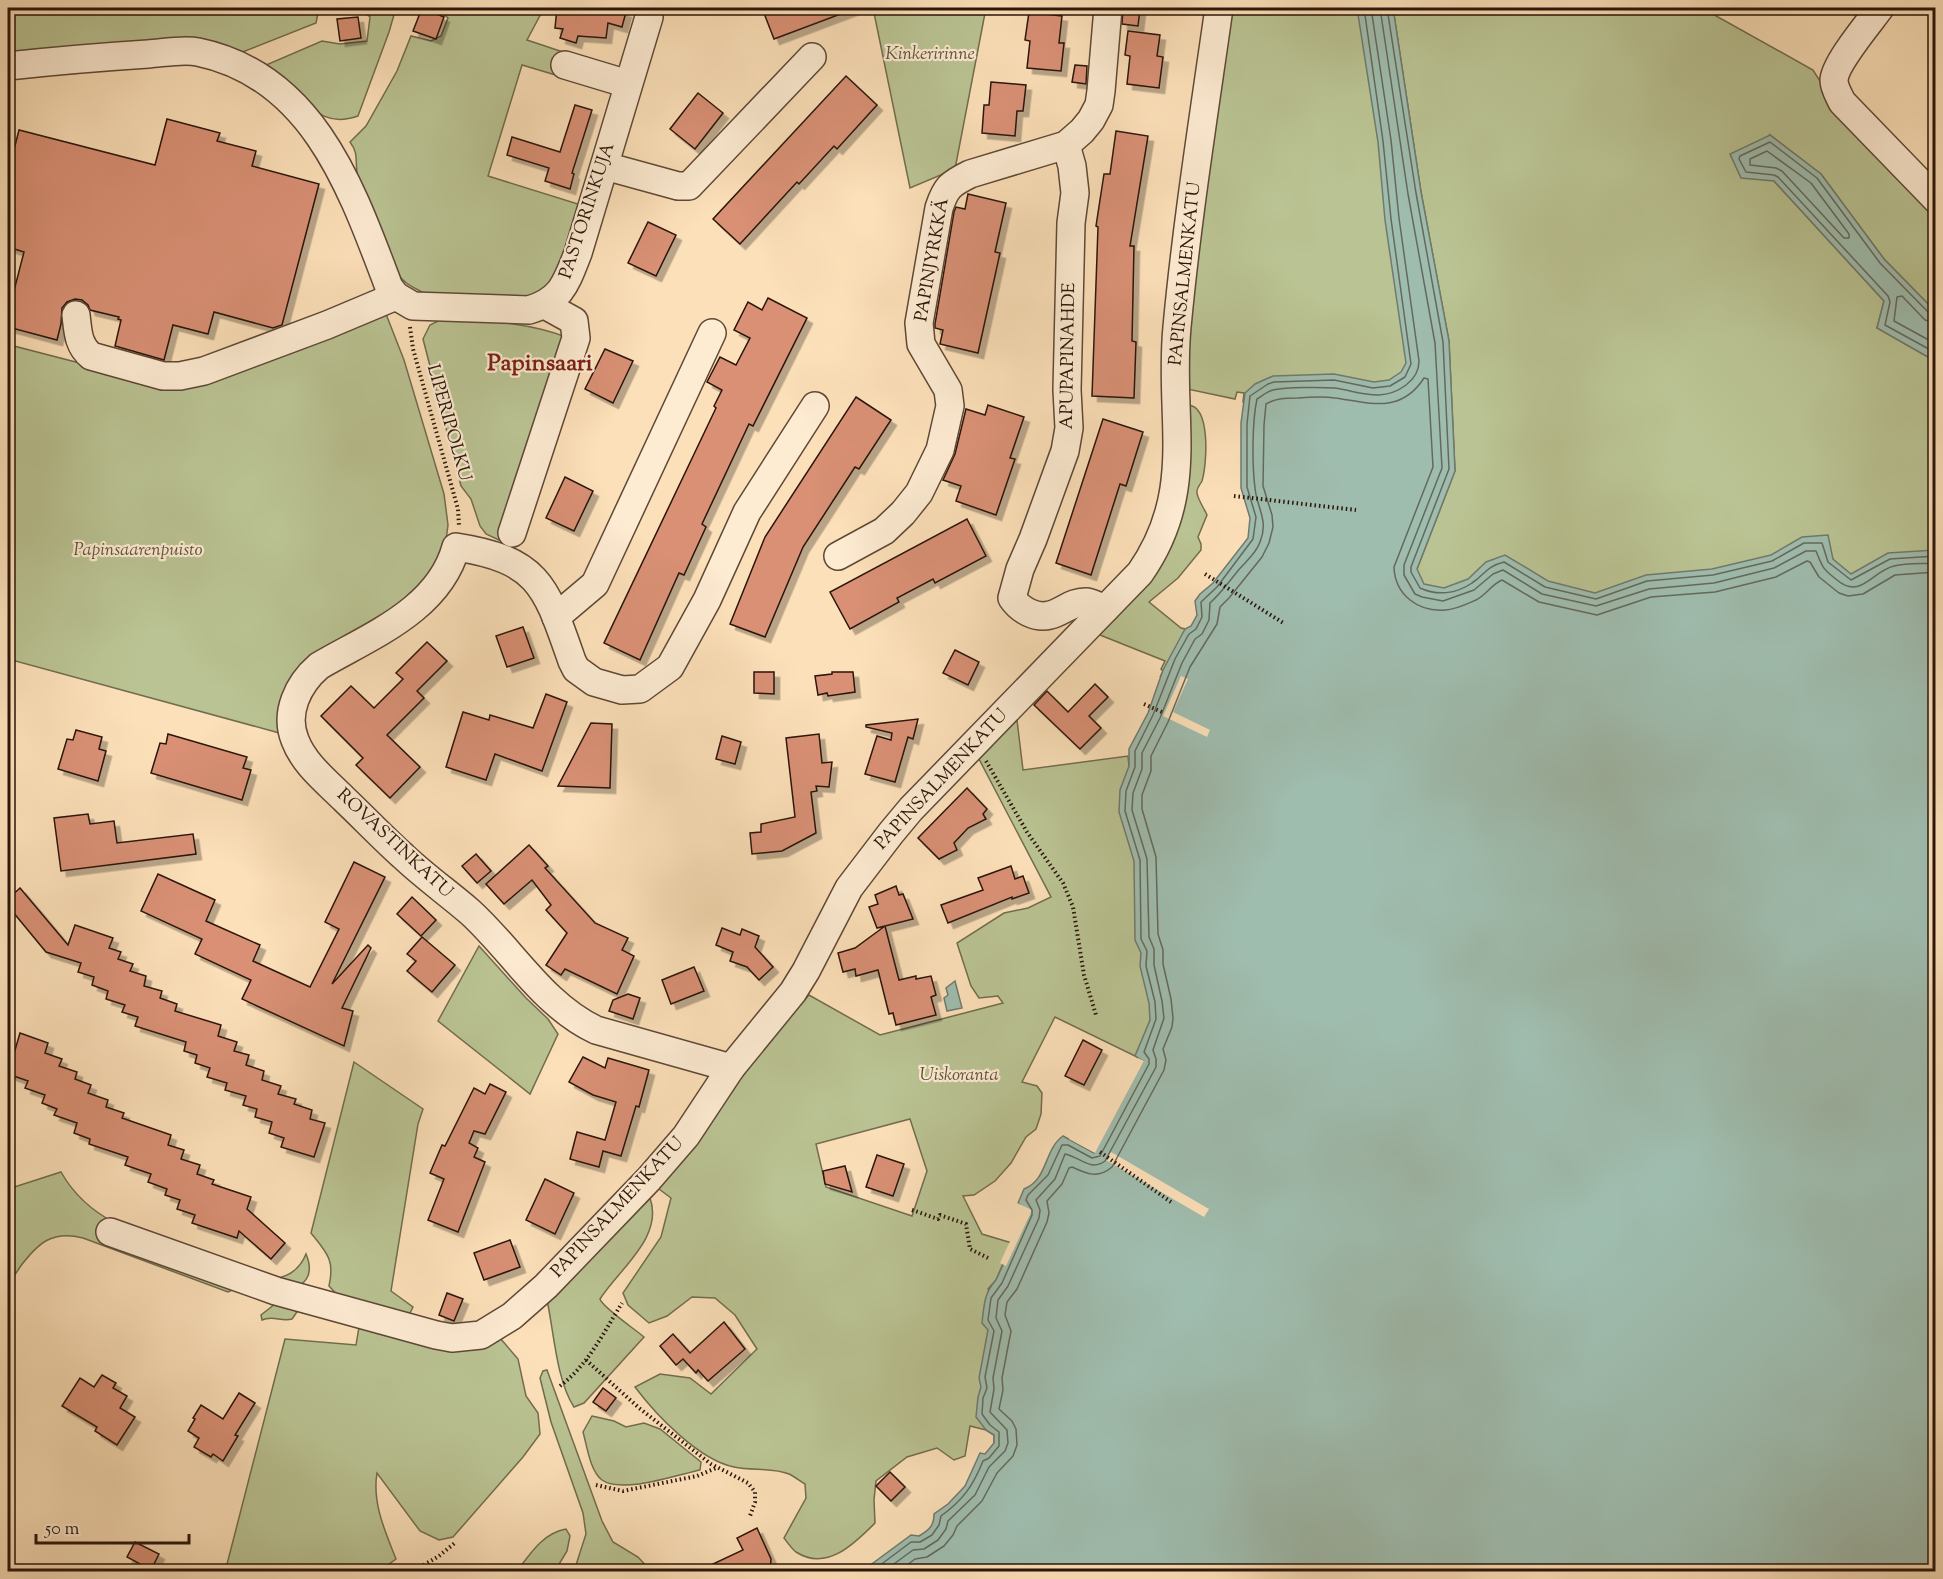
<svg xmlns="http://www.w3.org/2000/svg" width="1943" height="1579" font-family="'Sorts Mill Goudy',serif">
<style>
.green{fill:#bac393;stroke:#726c4e;stroke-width:1.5;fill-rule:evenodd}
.water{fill:#9fbdaf;stroke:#707a6d;stroke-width:1.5}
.pier{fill:#fce0b9}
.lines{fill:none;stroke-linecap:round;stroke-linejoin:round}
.shore{stroke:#64695c;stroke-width:1.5}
.building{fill:#d99075;stroke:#2a150a;stroke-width:1.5;filter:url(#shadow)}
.minor-casing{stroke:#5e4836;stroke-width:30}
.path{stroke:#2a150a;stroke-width:4;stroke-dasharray:1.5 3;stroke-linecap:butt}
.minor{stroke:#fdebd2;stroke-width:27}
.labels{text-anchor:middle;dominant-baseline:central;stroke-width:4.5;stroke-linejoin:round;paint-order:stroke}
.park-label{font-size:18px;font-style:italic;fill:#5c523a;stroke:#fdebd2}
.street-label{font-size:18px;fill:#2a150a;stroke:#fdebd2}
.district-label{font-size:24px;font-weight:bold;fill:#7a1f14;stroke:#fdebd2}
</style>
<defs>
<filter id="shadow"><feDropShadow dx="5.5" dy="5.5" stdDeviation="0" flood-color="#0004"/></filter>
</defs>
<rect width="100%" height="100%" fill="#fce0b9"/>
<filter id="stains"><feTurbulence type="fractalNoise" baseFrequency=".00333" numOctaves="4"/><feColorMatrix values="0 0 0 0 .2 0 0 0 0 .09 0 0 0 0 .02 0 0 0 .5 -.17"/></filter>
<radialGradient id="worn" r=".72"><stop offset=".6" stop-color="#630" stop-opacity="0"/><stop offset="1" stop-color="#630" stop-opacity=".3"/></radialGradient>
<g class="green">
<path d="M8 8H319L316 23 235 55 8 58Z"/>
<path d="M359 8H396L389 32 358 116C329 126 316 113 296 95 285 86 274 77 266 65L322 41 340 44 367 41 370 17Z"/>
<path d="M436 8H544L527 40 566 53 559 76 522 65 488 176 581 205 560 274 547 288 523 300 429 296C420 290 409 287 402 279 390 267 365 197 358 177 354 163 360 155 350 142L366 126 397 71 411 36 431 41 441 36 448 18Z"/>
<path d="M873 8H986L955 169 910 188Z"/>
<path d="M1225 8H1366L1420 380 1243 402 1244 393 1237 392 1235 399 1187 389 1183 353Z"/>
<path d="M1393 8H1702L1813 70 1843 117 1935 215V311L1884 259 1821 174 1770 135 1774 181 1884 301 1877 328 1935 361V682L1405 613 1417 569 1455 471 1449 341 1421 192Z"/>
<path d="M386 314 404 360 444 494 448 525 446 540 441 558 413 596 320 653 283 734 8 659V336L14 346 180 389Z"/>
<path d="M444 318C486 321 527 322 566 337L503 542 486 534 480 526 471 499 461 486 423 339 430 325Z"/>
<path d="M1188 405C1211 406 1207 464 1202 481 1200 485 1196 488 1197 493 1198 500 1204 508 1207 515L1198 537 1201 544V550L1178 578 1149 602 1181 628 1185 629 1190 637 1160 677 1163 671 1161 669 1165 661 1100 635 1103 627 1140 588Z"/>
<path d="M1017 720 1023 770 1128 756 1129 766 1182 932 1144 1038 1135 1056 1055 1017 1022 1082 1037 1086 1042 1093 1041 1114 1036 1129 1026 1137 1011 1163 995 1181 974 1195 963 1196 982 1234 1012 1243 996 1280 988 1289 1007 1337 994 1443V1435L986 1430 970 1426 965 1456 954 1460 937 1448 907 1457 876 1481 874 1500 875 1523C855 1543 827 1572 796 1552 792 1549 787 1542 784 1538L806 1498 805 1484C800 1481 795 1477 789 1474 773 1467 752 1471 734 1467 699 1460 656 1415 635 1387L660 1374 690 1378 711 1394 757 1349 735 1315 715 1298 692 1297 667 1316 649 1323 628 1305 623 1293 661 1237 671 1198 659 1189 663 1178 680 1160H683L733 1089V1084L781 1026 809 995 880 1035 1003 1003 998 996 979 998 971 986 957 943 1004 913 1028 908 1051 897 979 759C989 743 999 726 1017 720ZM910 1119 927 1171 912 1216 826 1187 816 1144Z"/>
<path d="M479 946 526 998 548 1019 558 1034 530 1094 438 1021Z"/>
<path d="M354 1062 423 1109 418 1124 391 1291 413 1307 409 1315 346 1304 329 1286C335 1260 327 1253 311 1233Z"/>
<path d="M61 1172C74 1195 92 1211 115 1223L273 1279C289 1277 300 1269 306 1254 311 1266 312 1278 299 1286L239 1287 228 1292 83 1238C52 1230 38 1243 20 1267 16 1273 14 1278 8 1280V1189Z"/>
<path d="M650 1198C664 1237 619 1269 600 1299 602 1307 636 1330 644 1337L584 1403 574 1407C557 1381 554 1335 548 1305L549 1297Z"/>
<path d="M275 1304 299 1309 292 1319C281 1322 273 1315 262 1320L261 1315Z"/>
<path d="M359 1327 500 1338 518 1359 526 1396 538 1413 540 1434 523 1457 453 1537 439 1540 420 1531 377 1473C372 1503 385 1531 396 1559L378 1572H225L285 1339 356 1345Z"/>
<path d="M547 1370 602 1521 613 1542 638 1557 651 1571H572L576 1565 586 1534 583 1513 551 1422 540 1378 543 1371Z"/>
<path d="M592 1416 614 1421 626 1427 644 1423 660 1429 701 1462 700 1470C677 1475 622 1494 602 1480 590 1471 587 1446 583 1432Z"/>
<path d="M566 1529 570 1536 567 1551 555 1571H517C530 1554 543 1533 566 1529Z"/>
</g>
<g class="water">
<path d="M1357 8H1393L1421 192 1449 341 1455 471 1417 569 1424 584 1444 588 1468 579 1486 562 1505 555 1548 581 1595 593 1646 575 1712 569 1771 555 1802 537 1828 535 1833 559 1851 574 1888 553 1935 550V1571L861 1572 911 1535 919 1536C929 1530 934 1526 934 1514L948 1504 965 1486 980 1453 985 1454 994 1443V1435L986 1430 976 1417 978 1397 981 1387 979 1378 988 1330 982 1323C984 1306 984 1293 996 1280L1027 1212 1018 1203 1024 1189C1048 1180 1044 1149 1063 1136L1094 1153 1143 1061 1135 1056 1150 1020 1149 1003 1140 966 1141 953 1135 940 1134 861 1119 812 1120 790 1129 766V749L1148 713 1163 670 1185 629 1191 626 1197 615 1195 601 1200 594 1213 583 1248 538 1250 518 1241 488V423L1245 393 1255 384 1273 376 1334 374 1374 382 1389 380 1401 372 1406 363 1385 220 1378 142Z"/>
<path d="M1770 135 1821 174 1884 259 1935 311V361L1877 328 1884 301 1774 181 1741 178 1730 154Z"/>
<path d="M955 981 962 1008 947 1011 944 998 948 995 946 988Z"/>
</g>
<g class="pier">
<path d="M1181 676 1188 679 1173 712 1210 730 1207 737 1163 716Z"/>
<path d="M1138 1058 1144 1061 1095 1153 1069 1139 1070 1136 1094 1149 1140 1062 1136 1061Z"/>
<path d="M1111 1152 1209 1209 1204 1217 1106 1160Z"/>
<path d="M1015 1202 1032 1210 1006 1266 1000 1263 1023 1213 1015 1205Z"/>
</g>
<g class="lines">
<g class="shore">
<path d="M1380 8 1408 194 1435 343 1442 468 1404 565V575L1415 594 1422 597 1443 601 1474 590 1493 574 1503 570 1542 594 1596 606 1649 589 1714 583 1774 568 1806 551H1816C1823 568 1822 568 1837 580 1861 600 1872 571 1894 566 1907 563 1922 564 1936 563"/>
<path d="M1387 8 1416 193 1443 342 1449 469 1411 567V572L1420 588C1437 596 1456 594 1472 583 1486 574 1485 567 1504 562L1545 587 1596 599 1647 581 1713 575 1772 561 1804 543H1822L1828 562 1851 580 1890 559 1936 556"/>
<path d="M1767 151 1811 183 1849 234V238H1844L1782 171 1776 168 1750 165V159Z"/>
<path d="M1936 315 1929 313 1880 263 1817 178 1770 142 1740 156 1739 159 1746 172 1774 175 1778 177 1888 296 1890 302 1885 325 1936 353"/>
<path d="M1936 323 1925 320 1902 296 1897 297 1894 321 1936 344"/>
<path d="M871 1572 911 1542H920L932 1535 939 1525 941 1516C963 1500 973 1486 983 1461L989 1458 999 1446V1432L990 1425 982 1414 983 1398 987 1388 985 1377 994 1331 988 1320 991 1298 1002 1283 1032 1215V1210L1026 1200 1028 1195 1048 1175 1062 1145H1068L1092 1158 1100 1156 1149 1064V1059L1144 1052 1156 1019 1155 1002 1146 966 1147 951 1141 939 1140 860 1125 811 1126 791 1135 767V751L1153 715 1175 659 1189 634 1196 629 1202 617 1201 602 1217 587 1253 539 1256 517 1247 487V424L1250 396 1268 384 1274 382 1334 380 1373 388 1390 386 1405 377 1411 364 1391 219 1383 141 1364 8"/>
<path d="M883 1572 913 1550 924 1549 938 1540 946 1529 948 1521 975 1495 989 1467 1005 1451 1008 1443 1007 1430 990 1412 994 1389 993 1378 1002 1331 996 1318 998 1300 1008 1286 1039 1218 1040 1210 1036 1200 1055 1179 1065 1154C1080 1157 1091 1172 1105 1161L1156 1067V1059L1153 1050 1164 1018 1162 1001 1154 965V949L1149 937 1147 859 1132 810 1133 793 1142 769V753L1160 718 1182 663 1195 639 1202 634 1209 620 1210 603C1221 593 1228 583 1237 572 1245 562 1256 554 1260 542 1269 520 1257 509 1255 488 1252 464 1252 422 1257 399 1262 396 1268 391 1273 390 1287 387 1321 387 1335 388 1361 392 1382 403 1406 385 1414 379 1419 370 1419 361L1399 218 1391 140 1371 8"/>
<path d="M898 1572 915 1559 927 1557 944 1546 953 1535 957 1526 982 1501 997 1473 1013 1456 1017 1445 1016 1429 1012 1421 999 1409 1003 1390 1002 1378 1011 1331 1005 1315 1007 1302 1017 1289 1047 1222 1049 1213 1047 1201 1062 1184 1069 1168 1072 1167C1087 1174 1098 1179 1112 1167L1164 1070 1166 1060 1163 1049 1172 1027 1173 1018 1171 999 1163 964V950L1158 934 1156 857 1142 809V795L1151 771V756L1168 722 1190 667 1217 624 1220 607 1229 598 1262 557 1269 543 1273 527 1272 515 1263 486 1264 425 1266 404C1276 398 1286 398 1298 398 1310 397 1323 396 1335 398 1370 403 1401 414 1424 378L1428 379 1433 467 1394 567C1395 595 1418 612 1445 610 1455 610 1467 604 1476 600 1486 595 1492 584 1502 580L1539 602 1597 615 1651 597 1715 592 1776 577 1807 561 1810 562 1819 577 1839 593 1848 596 1863 594 1895 575 1936 572"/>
</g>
</g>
<g class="building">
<path d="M422 8 444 17 436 39 413 31Z"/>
<path d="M557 8H612L626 12 622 27 608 23 606 38 578 36 576 43 560 38 563 29 555 28Z"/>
<path d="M762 8H854V9L774 39Z"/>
<path d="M1123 8 1140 9 1138 26 1122 24Z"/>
<path d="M1029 12 1062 16 1059 43H1064L1061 71 1027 68 1030 41 1025 40Z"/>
<path d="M358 17 361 38 340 41 337 19Z"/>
<path d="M1128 31 1160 35 1157 56 1163 57 1159 88 1127 84 1130 56 1125 55Z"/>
<path d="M1075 65 1087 66 1086 84 1072 82Z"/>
<path d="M846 76 877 105 837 149 834 146 799 184 797 182 740 244 713 219Z"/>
<path d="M991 82 1026 85 1023 111H1017L1015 136 982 133 984 105H989Z"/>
<path d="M698 93 723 113 695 149 670 129Z"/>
<path d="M575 105 592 110 572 173 574 174 570 189 545 181 549 168 507 155 512 137 560 152Z"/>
<path d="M167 119 220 133 217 141 256 151 252 166 319 184 282 325 273 328 214 312 208 334 173 325 164 360 115 346 121 320 118 319 119 317 90 310 88 305 82 300 75 299 67 302 62 308 61 324 57 340 8 327 12 311 9 310 24 252 8 247V173L19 130 155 165Z"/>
<path d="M1116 131 1148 136 1130 246H1134L1132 341 1136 342 1134 398 1092 396 1098 227 1096 226 1104 174H1110Z"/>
<path d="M968 194 1006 203 995 252 1000 253 978 353 940 344 943 330 935 328V324L954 212 956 207 965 209Z"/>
<path d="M648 222 676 235 656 276 628 263Z"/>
<path d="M768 298 807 318 753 426 749 424 702 524 706 527 684 575 679 573 640 660 604 643 716 408 714 406 722 390 707 382 720 357 736 365 750 338 734 330 748 302 762 310Z"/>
<path d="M605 349 633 361 613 403 585 389Z"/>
<path d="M856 397 891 420 859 469 855 467 803 547 765 637 730 624 765 537Z"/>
<path d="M988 405 1024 417 1010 458 1015 459 996 515 956 501 961 486 943 480 955 454 966 409 985 415Z"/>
<path d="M1103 419 1143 432 1126 486 1120 484 1091 575 1056 563Z"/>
<path d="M565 477 593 491 574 531 546 518Z"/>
<path d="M967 519 986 556 935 583 933 579 897 598 899 602 850 629 830 592Z"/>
<path d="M523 627 534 658 507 667 496 636Z"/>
<path d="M427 642 447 661 417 691 424 698 387 735 420 767 390 798 356 765 363 758 321 716 351 686 374 708 403 679 396 673Z"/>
<path d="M955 650 979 662 968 685 943 673Z"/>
<path d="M754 672H774V694L754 693Z"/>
<path d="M832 672H853L855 692 828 696 827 693 818 695 815 676 832 674Z"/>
<path d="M1095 684 1108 697 1089 716 1101 728 1080 749 1034 705 1047 691 1068 712Z"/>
<path d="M546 694 567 702 542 771 495 754 486 780 446 767 463 712 489 720 490 715 533 728Z"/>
<path d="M918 719 913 739 908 737 895 782 865 774 877 736 891 740 892 733 866 727V725Z"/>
<path d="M591 723 612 724 610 788 558 786Z"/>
<path d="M76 730 102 737 99 749 106 751 98 781 58 769 67 739 73 740Z"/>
<path d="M168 734 247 757 243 768 251 770 242 800 151 773 160 743 166 744Z"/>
<path d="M819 734 822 763 832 762 829 787 816 786 817 791 811 792 816 833 782 851 752 854 750 833 761 832V824L795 817 786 738Z"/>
<path d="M722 736 741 742 735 764 716 759Z"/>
<path d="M967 788 987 809 983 814 986 819 968 828 954 843 957 850 939 859 918 838Z"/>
<path d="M88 814 90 824 114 821 117 843 193 834 196 854 61 871 54 818Z"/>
<path d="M529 845 548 866 545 868 595 923 628 938 622 950 634 956 617 994 565 969 561 975 546 965 567 933 546 910 551 905 532 880 504 904 486 884Z"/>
<path d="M476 854 491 871 477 883 462 866Z"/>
<path d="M354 862 385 877 332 984 368 945 371 948 342 1008 353 1011 344 1046 242 999 251 980 195 954 202 939 141 911 158 874 215 900 206 921 260 945 253 961 310 987 339 929 325 922Z"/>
<path d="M1011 866 1015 879 1023 876 1029 893 1012 899V897L948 923 941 905 983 890 978 878Z"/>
<path d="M896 886 899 895 903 894 913 919 885 926 899 980 916 976V979L931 976 936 995 931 997 936 1015 896 1025 893 1013 889 1014 878 970 856 976 855 969 843 972 838 953 855 948 885 926 877 928 869 907 878 904 875 895Z"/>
<path d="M20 888 68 945 75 925 113 938 109 948 121 952 118 959 133 964 130 971 146 976 144 986 162 991 160 998 177 1004 175 1011 221 1025 218 1036 237 1042 234 1051 249 1055 246 1065 264 1071 262 1080 281 1086 278 1094 296 1099 294 1104 312 1110 310 1119 325 1123 314 1157 281 1147 284 1138 269 1133 272 1122 255 1117 257 1109 243 1105 246 1096 225 1090 227 1083 207 1077 210 1068 195 1063 197 1055 184 1051 186 1042 135 1026 138 1017 122 1012 125 1005 106 999 108 991 92 985 94 977 78 972 81 963 46 952 8 906V899Z"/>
<path d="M412 897 436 920 421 936 397 914Z"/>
<path d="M722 928 740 935 742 929 759 936 755 947 773 967 759 980 747 967 730 961 733 952 716 945Z"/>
<path d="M422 937 455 965 432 992 407 971 416 961 407 954Z"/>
<path d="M694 967 704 991 671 1004 662 980Z"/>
<path d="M628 994 640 998 633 1019 609 1011 613 1000Z"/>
<path d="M20 1033 48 1043 45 1053 62 1059 59 1066 77 1072 75 1079 91 1085 88 1093 108 1100 106 1107 124 1113 122 1118 171 1135 168 1145 184 1150 181 1159 200 1165 197 1174 214 1180 212 1184 251 1197 247 1209 285 1243 271 1259 239 1231 237 1238 192 1223 195 1215 177 1209 180 1200 165 1195 167 1189 148 1182 151 1174 125 1165 128 1157 89 1144 90 1139 74 1133 77 1123 54 1115 57 1109 42 1103 45 1095 25 1088 28 1081 8 1074Z"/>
<path d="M1083 1040 1102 1050 1084 1085 1065 1076Z"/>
<path d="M583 1057 605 1068 608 1058 649 1070 639 1107 636 1106 621 1156 603 1151 599 1167 570 1159 577 1132 605 1140 616 1102 593 1095 569 1082Z"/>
<path d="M490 1084 506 1092 485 1134 474 1131 469 1143 478 1148 474 1157 485 1162 458 1232 428 1220 444 1179 430 1173 442 1145 445 1146 474 1088 485 1094Z"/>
<path d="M877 1155 904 1164 893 1196 866 1187Z"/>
<path d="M845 1166 852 1192 825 1184 823 1171Z"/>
<path d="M545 1179 574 1193 555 1234 526 1220Z"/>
<path d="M510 1240 520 1267 484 1280 474 1253Z"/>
<path d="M447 1293 463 1299 454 1321 439 1315Z"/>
<path d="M724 1322 745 1349 708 1381 698 1370 696 1373 683 1359 676 1365 660 1346 673 1334 690 1353Z"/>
<path d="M102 1375 116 1383 113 1388 127 1396 120 1408 135 1417 117 1445 95 1431 97 1427 62 1406 80 1378 94 1387Z"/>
<path d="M603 1388 616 1398 606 1411 593 1402Z"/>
<path d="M239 1393 255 1403 235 1435 238 1436 223 1461 213 1454 211 1457 194 1447 199 1438 188 1431 195 1419 193 1418 201 1405 223 1419Z"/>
<path d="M890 1472 905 1487 891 1501 876 1486Z"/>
<path d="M757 1528 771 1559 770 1572H696L743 1550 737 1538Z"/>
<path d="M135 1542 159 1554 151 1570 127 1557Z"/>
</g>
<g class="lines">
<g class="minor-casing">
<g id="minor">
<path d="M1880 8C1869 23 1835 63 1834 80 1834 88 1839 95 1842 102L1936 199"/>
<path d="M565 65 628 84"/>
<path d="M8 66C54 61 101 57 148 54 163 53 183 49 198 52 314 76 352 190 389 287L396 296 413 306 529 310C562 300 566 283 578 253L649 17"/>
<path d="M1066 145 1072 166 1075 193 1071 223 1067 390 1069 428 1065 451 1033 539 1020 569 1012 598C1020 610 1036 619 1050 615 1063 612 1072 601 1087 602 1093 603 1100 607 1105 609"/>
<path d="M605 166 678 186H689L812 57"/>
<path d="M76 315C78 332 78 345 91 356L163 376H180L204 371 327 325 396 296"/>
<path d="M512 533 576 338 574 321 545 305"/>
<path d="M838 556 884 531 903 513 919 493 940 450 950 406 948 390 921 344 919 323 939 208C946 187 950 184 970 174L1066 145 1082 131 1091 120 1099 105 1101 91 1108 8"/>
<path d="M556 617 595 584 712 333"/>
<path d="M731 1068 596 1030C543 1005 512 950 470 912 448 893 424 876 403 856 383 838 364 818 344 799 326 781 304 764 295 740 284 713 298 684 319 666 370 636 439 610 456 547 540 560 546 587 572 661L576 669 594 682 622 690 640 689 670 667 707 600 747 512 815 406"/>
<path d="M110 1232 276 1291 436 1335 452 1338 481 1335 512 1316 546 1286 648 1180 686 1136 731 1068 793 992 806 971 849 888 891 833 911 809 1140 573C1198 490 1168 418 1177 327 1187 220 1204 114 1219 8"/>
</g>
</g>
<g class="path">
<path d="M410 327 413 349 458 509 459 526"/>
<path d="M1234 496 1356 510"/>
<path d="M1205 574 1285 624"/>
<path d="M1144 704 1164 713"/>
<path d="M986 761 1027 832 1063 883 1073 907 1084 975 1096 1015"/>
<path d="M1100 1152 1171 1202"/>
<path d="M912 1210 938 1219 940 1215 966 1224 970 1249 988 1258"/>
<path d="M586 1360 639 1408 711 1464 748 1483 755 1492V1502L750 1516"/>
<path d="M560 1386C588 1365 604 1332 622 1303"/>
<path d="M596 1485 623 1491 697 1476 716 1468"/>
<path d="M412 1572 439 1556 456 1542"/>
</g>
<use href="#minor" class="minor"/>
</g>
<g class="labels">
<g class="park-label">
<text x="930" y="55">Kinkeririnne</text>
<text x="138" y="551">Papinsaarenpuisto</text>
<text x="959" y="1076">Uiskoranta</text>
</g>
<g class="street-label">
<text transform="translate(588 211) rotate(-72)">PASTORINKUJA</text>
<text transform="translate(933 260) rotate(-80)">PAPINJYRKKÄ</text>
<text transform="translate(1186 274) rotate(-84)">PAPINSALMENKATU</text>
<text transform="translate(1069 356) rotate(-89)">APUPAPINAHDE</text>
<text transform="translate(448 423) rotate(74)">LIPERIPOLKU</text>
<text transform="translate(942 780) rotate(-47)">PAPINSALMENKATU</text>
<text transform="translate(394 844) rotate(43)">ROVASTINKATU</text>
<text transform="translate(618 1208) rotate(-47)">PAPINSALMENKATU</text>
</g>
<g class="district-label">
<text x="540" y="364">Papinsaari</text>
</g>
</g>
<rect width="1943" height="1579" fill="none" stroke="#fce0b9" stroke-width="30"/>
<rect x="9" y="9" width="1925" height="1561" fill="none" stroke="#2a150a" stroke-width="3"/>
<rect x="15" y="15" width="1913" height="1549" fill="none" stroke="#2a150a" stroke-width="1.5"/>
<path d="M36 1534v9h153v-9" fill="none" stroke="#2a150a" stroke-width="3"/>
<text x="45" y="1534" font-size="18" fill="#2a150a" stroke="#fdebd2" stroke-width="4.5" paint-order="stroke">50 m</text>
<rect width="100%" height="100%" filter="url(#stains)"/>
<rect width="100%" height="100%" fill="url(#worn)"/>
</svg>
